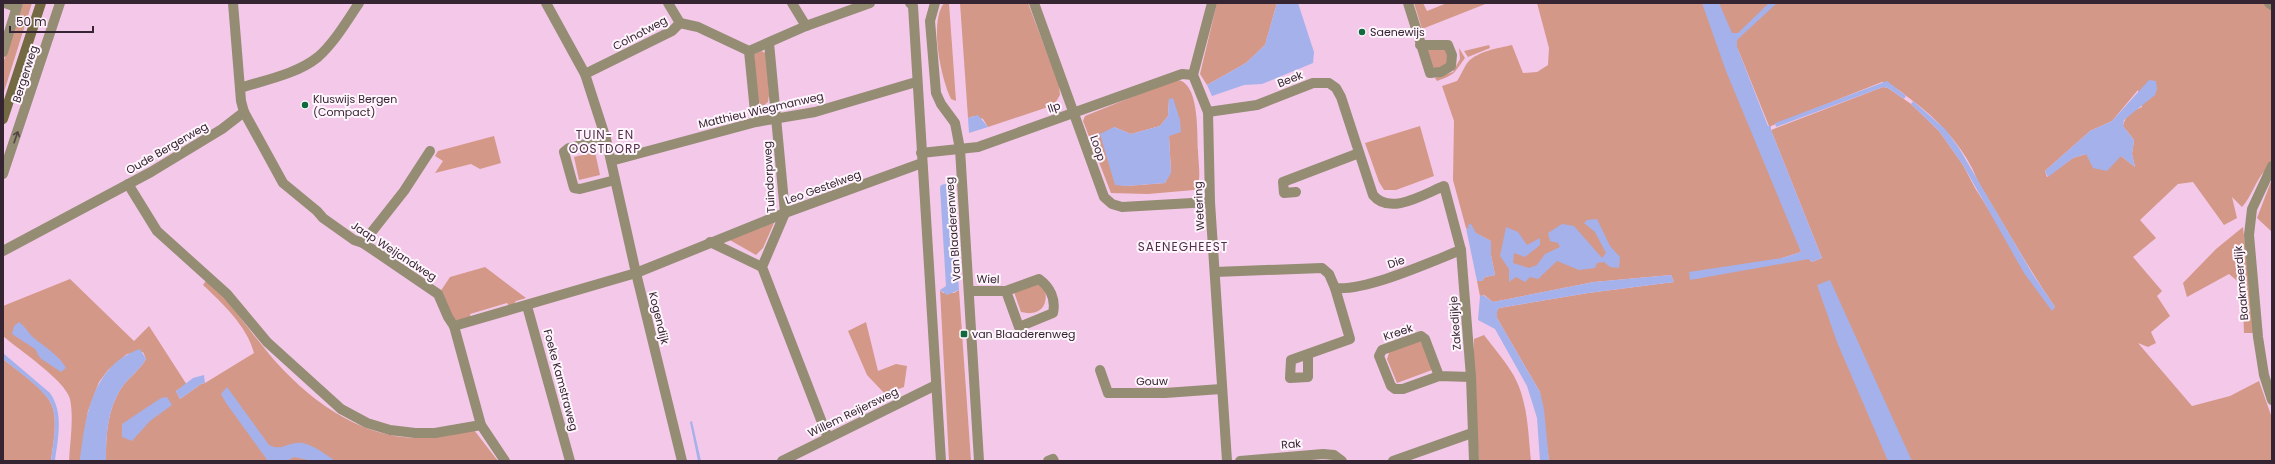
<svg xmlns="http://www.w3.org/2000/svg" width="2275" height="464" font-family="Poppins,sans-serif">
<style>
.green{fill:#d49888;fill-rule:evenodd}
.water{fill:#a5b1eb}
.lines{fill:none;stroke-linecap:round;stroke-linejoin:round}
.minor{stroke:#948d73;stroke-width:10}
.tertiary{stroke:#948d73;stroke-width:10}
.secondary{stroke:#736942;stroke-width:10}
.oneway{stroke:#524445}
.poi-dot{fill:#0f6a3d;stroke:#fff5fc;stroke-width:1.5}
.labels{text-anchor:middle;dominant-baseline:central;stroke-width:4;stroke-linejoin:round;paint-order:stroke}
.poi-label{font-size:11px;fill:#352431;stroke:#fff5fc;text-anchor:start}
.street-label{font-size:11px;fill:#352431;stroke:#fff5fc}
.neighbourhood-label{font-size:12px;letter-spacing:1px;fill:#502e49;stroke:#fff5fc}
</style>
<rect width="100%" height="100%" fill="#f4c8e9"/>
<g class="green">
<path d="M23 3H32L3 95V63Z"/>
<path d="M944 3H949L956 101 951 99C941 79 929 22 944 3Z"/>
<path d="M960 3H1028L1059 85 1060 95 1054 105 988 127 983 119 974 116 968 118Z"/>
<path d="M1217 3H1277L1265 45 1246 63 1207 85 1200 74Z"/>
<path d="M1414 3H1423L1427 11 1447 3H1488L1422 29Z"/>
<path d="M1537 3H2265L2272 9V162C2270 167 2266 170 2262 174 2254 185 2251 197 2242 207L2232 197 2237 218 2224 225 2193 182 2178 184 2140 220 2156 238 2133 257 2162 291 2157 296 2170 316 2151 332 2156 343 2148 347 2138 343 2192 406 2230 396 2259 381 2272 418V461H1549L1540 392 1497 318 1496 312 1499 308 1588 293 1674 282 1671 275 1594 282 1493 302 1484 295 1480 296 1477 281H1482L1485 277 1495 275 1491 255V241L1466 228 1453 180 1454 121 1442 86 1457 81C1461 75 1464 67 1468 62 1478 51 1499 48 1512 45L1523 73 1537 72 1548 65 1549 48ZM1737 47 1769 126H1771L1882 82C1896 86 1902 93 1913 101 1937 119 1958 141 1972 168 1975 174 1977 180 1980 185 2005 226 2028 268 2055 307L2052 310 1975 188 1963 165 1939 131 1911 104 1888 88 1883 87 1771 130 1822 258 1812 262 1809 259 1782 258 1801 252ZM2138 90 2142 107C2133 111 2125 115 2123 126L2134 140 2132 154 2135 167 2121 156 2086 154 2073 158 2047 177 2045 171 2090 131 2112 121Z"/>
<path d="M1489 45 1490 48 1468 57 1464 51Z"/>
<path d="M1425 48 1445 49 1449 55 1448 65 1438 69 1432 67Z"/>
<path d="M1459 48 1465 58C1453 74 1456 74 1437 81L1435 78 1453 72 1460 59Z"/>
<path d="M761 51 766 53 769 95 768 102 763 106 760 104 758 100 754 54Z"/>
<path d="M1174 80C1200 77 1197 134 1198 150 1198 161 1201 175 1198 185L1194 190 1148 194 1111 193 1083 121 1085 116ZM1169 99 1180 120 1169 136 1171 172 1165 183 1126 186 1115 184 1114 127 1131 134 1160 126 1168 116Z"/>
<path d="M1420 126 1434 176 1396 190H1384L1379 182 1365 143Z"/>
<path d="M494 136 501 163 480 169 471 164 435 173 443 161 435 156 438 151Z"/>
<path d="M595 152 600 175 579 180 574 157Z"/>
<path d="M2272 179V232L2257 218Z"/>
<path d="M774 223 763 248 756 255 728 239Z"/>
<path d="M2243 227 2255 333H2244L2242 285 2229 274 2187 297 2183 283 2216 249Z"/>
<path d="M485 267 526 298 516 301 513 305 509 306 507 303 470 314 471 318 458 321 452 318 440 292 450 277Z"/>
<path d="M70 279 134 341 149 326 187 385 176 391 180 399 201 384 205 383 254 353C247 326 223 304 203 285L207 279C230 302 248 329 269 354 307 399 361 440 423 438 441 438 457 433 474 430L498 461H106C106 435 107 410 122 387 129 377 140 370 146 359L143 352 127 354 108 370 99 382 88 411 80 461H69C70 441 74 419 70 399 65 380 19 350 3 336V306Z"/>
<path d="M1036 284 1044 287C1050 305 1040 317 1021 312L1014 292Z"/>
<path d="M940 290 943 293H954L959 290 971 461H949Z"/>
<path d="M866 322 878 371 896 364 907 366 904 387 885 394 867 375 848 331Z"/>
<path d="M1484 335C1494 348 1506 362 1514 376 1528 402 1528 432 1531 461H1479L1473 377 1474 339Z"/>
<path d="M1419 340 1425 348 1432 370 1397 383 1387 359 1390 350Z"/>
<path d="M3 359C16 370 47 390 52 406 58 422 53 444 51 461H3Z"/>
</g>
<g class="water">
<path d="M1277 3H1298L1314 52 1313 63 1262 84 1244 85 1212 96 1207 85 1246 63 1265 45Z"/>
<path d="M1702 3H1719L1732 33H1738L1769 3H1777L1737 40V47L1768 126H1771V130L1822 258 1812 262 1809 259 1690 280 1689 272 1782 258 1801 252 1726 71Z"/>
<path d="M2149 80 2156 81 2157 89 2155 95 2124 120 2123 126 2134 140 2132 154 2135 167 2121 156 2107 171 2093 168 2086 154 2073 158 2048 177 2045 171 2090 131 2112 121Z"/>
<path d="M1887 81 1906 96 1904 99 1888 88 1883 87 1776 127 1775 123Z"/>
<path d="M1173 98 1180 120 1181 132 1169 136 1171 173 1165 183 1126 186 1115 185 1100 134 1114 127 1131 134 1160 126 1168 116 1169 99Z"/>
<path d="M1913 101 1945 129 1959 148 2032 273 2055 307 2052 311 2024 273 1963 165 1939 131 1911 104Z"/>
<path d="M978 115 988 127 969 133 968 118Z"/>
<path d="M945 184 951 187 959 290 947 295 940 290 946 286 940 188 941 185Z"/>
<path d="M1597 219 1610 246 1620 257 1619 268 1610 267 1604 262 1597 263 1595 268 1579 270 1557 261 1538 279 1530 277 1525 282 1516 277 1509 282V269L1500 256 1506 227 1518 232 1527 245 1540 238V245L1525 257 1514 253 1513 263 1529 268 1537 265 1545 254 1560 247 1558 243 1550 241 1548 233 1562 224 1574 226 1602 258 1606 253 1595 232 1584 223 1587 220Z"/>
<path d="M1471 224 1476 233 1491 241V255L1495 275 1485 277 1482 281H1477L1466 228 1469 230 1468 225Z"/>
<path d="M1671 275 1674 282 1588 293 1499 308 1497 312V318L1540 392 1544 409 1549 461H1540L1537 418 1527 386 1495 329 1478 320 1480 296 1483 295 1493 302 1594 282Z"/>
<path d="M1830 280 1912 461H1888L1837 342 1817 285Z"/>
<path d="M19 322C26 327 28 333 34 338 46 348 59 355 66 368L61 372 40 358 35 349 12 334 14 326Z"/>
<path d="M140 349 146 359C140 370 129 377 122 387 107 410 106 435 106 461H80C85 418 92 365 140 349Z"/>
<path d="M3 353 50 393C64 413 58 438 55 461H51C53 444 58 422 52 406 47 391 16 370 3 359Z"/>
<path d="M204 375 205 383 201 384 180 399 176 391 193 378Z"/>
<path d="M227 387 269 445C281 452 289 441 302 443 314 445 325 454 335 461H313L294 457 287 461H268L226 403 221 394Z"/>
<path d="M167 397 172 405 150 421 132 441 122 437V424L161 398Z"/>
<path d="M692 421 701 461H698L690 422Z"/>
</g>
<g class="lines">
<g class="minor">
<path d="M5 3 16 7"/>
<path d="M546 3 585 74 606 139 636 273 682 461"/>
<path d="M668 3 680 23"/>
<path d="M792 3 806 26"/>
<path d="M910 3 913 6 941 461"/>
<path d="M1034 3 1104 197 1112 204 1122 207 1210 202"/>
<path d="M1212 3 1193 75 1208 112 1210 202 1227 461"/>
<path d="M1408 3 1430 73 1441 72 1451 66 1452 55 1448 45H1420"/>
<path d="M2269 3 2272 5"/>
<path d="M680 23 698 27 749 51 806 26 870 3"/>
<path d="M769 43 785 213 762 267 828 438"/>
<path d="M749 51 756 122"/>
<path d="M3 52 18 3"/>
<path d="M585 74 672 31 680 23"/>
<path d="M240 88C265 80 297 74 318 57 334 43 347 21 359 3"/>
<path d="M244 112 283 183 317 211 323 218 354 240 363 243 438 294 448 317 454 326 636 273 785 213 922 163"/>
<path d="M1208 112 1257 105 1313 83H1329L1336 88 1341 97 1373 195C1390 216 1424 194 1444 186L1461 250 1471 377 1474 461"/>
<path d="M606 139 569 148 564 152 574 188 580 189 615 180"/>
<path d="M921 153 978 147 1182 74 1193 75"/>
<path d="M611 161 756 122 815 112 916 82"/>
<path d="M2272 166 2252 209 2249 235 2258 337 2264 375 2272 400"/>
<path d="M3 174 60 3"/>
<path d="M128 184 157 231 227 294 267 342 341 409 367 423 390 430 415 433H435L481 425"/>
<path d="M1296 192 1284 193 1283 182 1359 153"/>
<path d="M710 242 762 267"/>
<path d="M363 243 404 191 430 151"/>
<path d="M3 251 151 172 222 129 244 112 241 101 233 3"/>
<path d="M1215 272 1322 268 1329 274 1335 288C1367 291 1430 262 1461 250"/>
<path d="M969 291H1006L1019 327 1053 313C1056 299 1050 287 1039 279L1006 291"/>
<path d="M527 306 570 461"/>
<path d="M454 326 481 425 505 461"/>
<path d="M1308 354V377L1290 378 1291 360 1350 339 1335 288"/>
<path d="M1100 370 1108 393H1165L1221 389"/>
<path d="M1439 376 1425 339 1421 336 1382 350 1379 356 1391 386 1395 389H1403L1439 376 1471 377"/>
<path d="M782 461 936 385"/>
<path d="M1048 461 1053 459 1054 461"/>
<path d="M1240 461 1323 454 1334 455 1342 461"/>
<path d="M1393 461 1472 433"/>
</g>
<path class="tertiary" d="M935 3 930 21 936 93 941 104 955 123 960 149 979 461"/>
<path class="secondary" d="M3 119 41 3"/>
</g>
<defs><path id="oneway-shaft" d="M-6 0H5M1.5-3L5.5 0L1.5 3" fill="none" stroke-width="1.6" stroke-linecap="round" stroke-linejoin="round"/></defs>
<use class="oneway" href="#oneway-shaft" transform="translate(16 137) rotate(-71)"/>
<g class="poi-dot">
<circle cx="1362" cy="32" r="4"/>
<circle cx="305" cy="105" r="4"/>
<rect x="960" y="330" width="8" height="8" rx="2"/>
</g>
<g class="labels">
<g class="poi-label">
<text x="1370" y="32">Saenewijs</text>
<text x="313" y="99">Kluswijs Bergen<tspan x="313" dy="13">(Compact)</tspan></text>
<text x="972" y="334">van Blaaderenweg</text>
</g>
<g class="street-label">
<text transform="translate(640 33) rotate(-28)">Colnotweg</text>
<text transform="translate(25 74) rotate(-72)">Bergerweg</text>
<text transform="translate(1290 79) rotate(-21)">Beek</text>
<text transform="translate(1054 107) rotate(-19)">Ilp</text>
<text transform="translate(761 110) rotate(-13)">Matthieu Wiegmanweg</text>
<text transform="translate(167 148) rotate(-30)">Oude Bergerweg</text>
<text transform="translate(1098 148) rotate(71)">Loop</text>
<text transform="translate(769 177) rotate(-93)">Tuindorpweg</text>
<text transform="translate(823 187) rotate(-20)">Leo Gestelweg</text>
<text transform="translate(1199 206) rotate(-93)">Wetering</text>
<text transform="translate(953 229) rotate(-94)">Van Blaaderenweg</text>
<text transform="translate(394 251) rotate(33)">Jaap Weijandweg</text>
<text transform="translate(1396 262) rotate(-18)">Die</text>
<text transform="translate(988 279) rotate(1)">Wiel</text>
<text transform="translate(2241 283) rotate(-95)">Baakmeerdijk</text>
<text transform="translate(659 318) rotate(76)">Kogendijk</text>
<text transform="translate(1455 323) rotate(-94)">Zakedijkje</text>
<text transform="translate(1398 332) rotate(-19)">Kreek</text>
<text transform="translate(561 380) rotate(75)">Foeke Kamstraweg</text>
<text transform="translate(1152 381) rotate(-1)">Gouw</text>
<text transform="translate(853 412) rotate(-26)">Willem Reijersweg</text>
<text transform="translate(1291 444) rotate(-5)">Rak</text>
</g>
<g class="neighbourhood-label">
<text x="605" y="134">TUIN- EN<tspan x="605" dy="14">OOSTDORP</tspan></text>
<text x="1183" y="246">SAENEGHEEST</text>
</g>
</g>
<rect width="2275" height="464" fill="none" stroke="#352431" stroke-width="8"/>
<path d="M10 26v6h83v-6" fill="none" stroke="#352431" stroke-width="2"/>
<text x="16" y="26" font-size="12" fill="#352431" stroke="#fff5fc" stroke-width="3" paint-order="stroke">50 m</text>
</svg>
